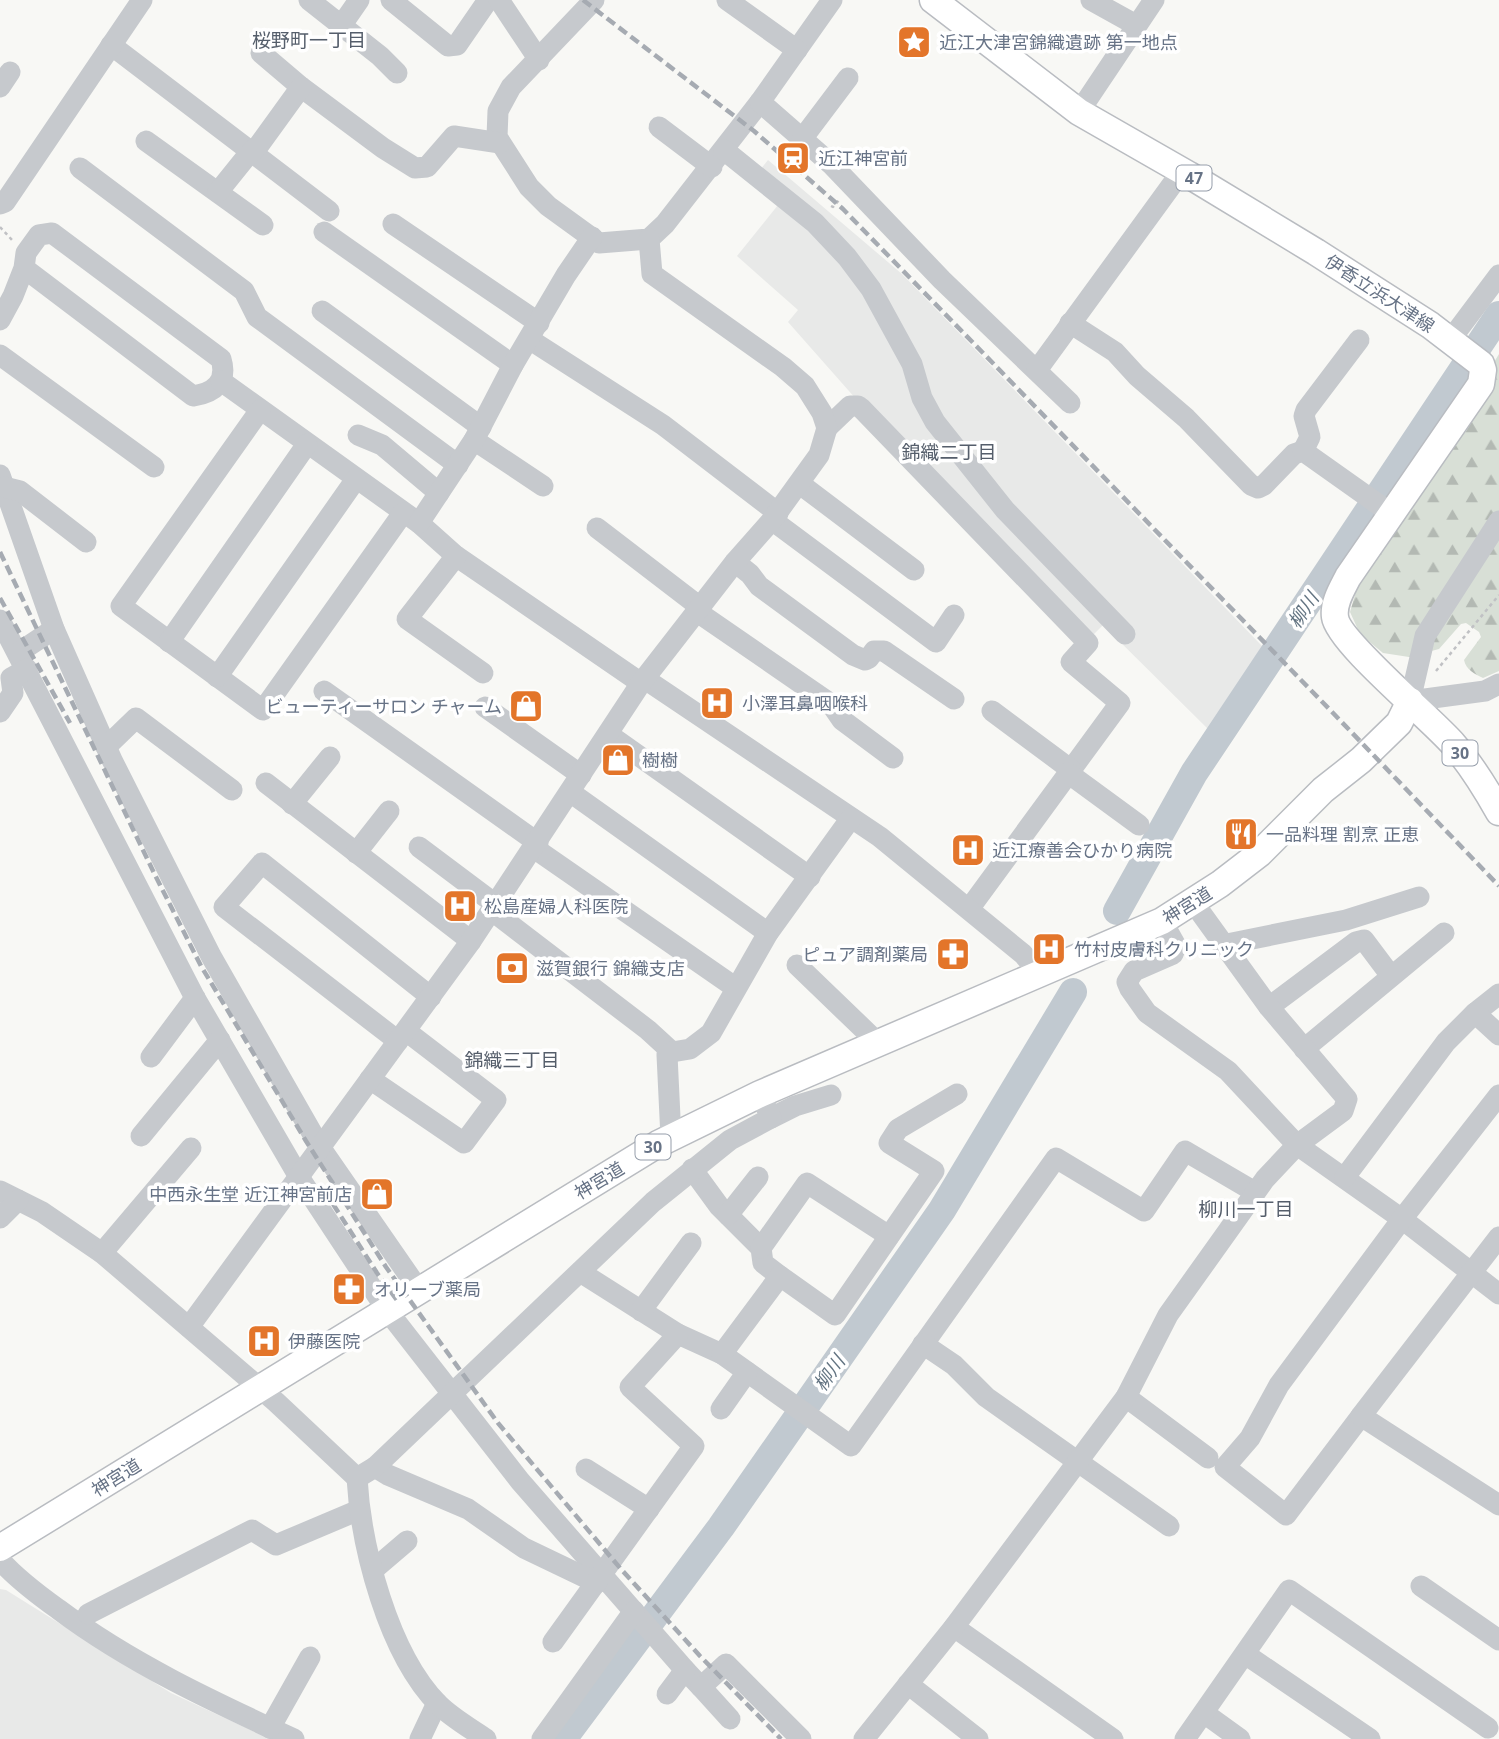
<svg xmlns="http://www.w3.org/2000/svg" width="1499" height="1739" font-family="'Noto Sans','Noto Sans JP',sans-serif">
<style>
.built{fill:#e8e9e8}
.forest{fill:url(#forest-firs)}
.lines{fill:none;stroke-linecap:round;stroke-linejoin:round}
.river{stroke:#c1c9d0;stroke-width:28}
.major-casing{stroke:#b9bcc1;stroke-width:29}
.path{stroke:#c0c1c4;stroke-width:2.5;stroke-dasharray:3.5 3.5;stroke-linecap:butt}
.minor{stroke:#c6c9cd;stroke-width:21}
.major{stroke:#fff;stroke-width:26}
.rail{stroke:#a6abb2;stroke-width:4.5;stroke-dasharray:10 5;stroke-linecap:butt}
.labels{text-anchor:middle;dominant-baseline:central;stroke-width:7;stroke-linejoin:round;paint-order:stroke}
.shield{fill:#fff;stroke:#959daa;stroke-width:2}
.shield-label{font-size:16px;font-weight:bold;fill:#677386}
.poi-label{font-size:18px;fill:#677386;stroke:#fff;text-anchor:start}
.street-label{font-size:18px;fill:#677386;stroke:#fff}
.neighbourhood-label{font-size:19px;fill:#555e6b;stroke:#fff}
.water-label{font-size:19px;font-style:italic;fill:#637482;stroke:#fff}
</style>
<defs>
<pattern id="forest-firs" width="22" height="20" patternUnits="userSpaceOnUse" patternTransform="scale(1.75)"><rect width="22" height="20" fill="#d8dfd6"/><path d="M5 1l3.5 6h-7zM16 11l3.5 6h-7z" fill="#b3b9b3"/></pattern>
</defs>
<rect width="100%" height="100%" fill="#f8f8f5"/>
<g class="built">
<path d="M768 160 902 274 1262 646 1209 730 1103 625 1090 638 856 399 788 322 798 310 737 256 778 205 760 170Z"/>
<path d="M0 1589 6 1590 171 1693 270 1739H0Z"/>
</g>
<path class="forest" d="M1499 354V671L1483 678C1475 674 1466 670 1464 660L1481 637 1479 632 1466 623 1461 624 1439 649 1409 657 1383 653 1360 634 1350 612 1357 588Z"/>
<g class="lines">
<g class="river">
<path d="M1117 911 1194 773 1499 315"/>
<path d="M563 1739 721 1527 942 1210 1073 992"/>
</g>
<g class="major-casing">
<g id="major">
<path d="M933 0 1079 112 1189 175 1316 252 1430 325 1481 364 1483 370 1481 384 1348 577C1342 589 1333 603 1335 617 1338 642 1433 720 1454 745 1472 766 1486 789 1499 812"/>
<path d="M0 1548 658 1144 760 1094 1162 921 1220 884 1259 854 1323 790 1361 760 1399 723 1410 701"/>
</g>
</g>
<g class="path">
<path d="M831 206 833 207 840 199"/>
<path d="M0 227 13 241"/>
<path d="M1436 671 1499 595"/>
</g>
<g class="minor">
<path d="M309 0 380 56 397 73"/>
<path d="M391 0 448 46 457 45 488 0"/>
<path d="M499 0 539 60"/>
<path d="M594 0 511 87 498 111 497 137 529 187 548 206 599 243 649 239 665 224 760 102 832 0"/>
<path d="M727 0 797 50"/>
<path d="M1091 0 1136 25"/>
<path d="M341 26 359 0"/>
<path d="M111 45 329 211"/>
<path d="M261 53 301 87 383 148 415 168 427 167 454 136 500 143"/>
<path d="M0 87 10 72"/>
<path d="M760 102 831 164 942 280 1070 403"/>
<path d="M1079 112 1154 0"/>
<path d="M659 127 712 167"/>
<path d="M802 139 848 78"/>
<path d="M146 141 263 225"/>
<path d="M724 150 815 223 847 257 871 289 912 364 922 398 935 422 1005 510 1125 634"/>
<path d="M80 168 244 291 257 317 458 465"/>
<path d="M218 192 247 156 259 145 301 87"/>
<path d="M0 204 5 202 142 0"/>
<path d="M393 224 539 323"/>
<path d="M324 232 513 365"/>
<path d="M322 311 481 427"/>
<path d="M0 320 13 296 24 268 193 396C214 393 228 382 221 359L52 233 39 235 26 253 24 268"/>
<path d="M1070 323 1115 352 1137 376 1186 418 1251 485 1258 488 1264 485 1294 454 1303 451 1392 514"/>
<path d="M529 339 663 425 778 513"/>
<path d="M1451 339 1499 275"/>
<path d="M0 355 154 467"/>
<path d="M1037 370 1182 171"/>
<path d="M221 381 419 523 456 556 641 683"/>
<path d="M260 410 121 606 263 710 403 513"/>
<path d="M827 428 850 406H858L862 409 1088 643 1071 662 1120 703 969 909"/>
<path d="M358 435 382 445 439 493"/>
<path d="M474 440 543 486"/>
<path d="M1303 451 1310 437 1304 416 1306 410 1359 340"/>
<path d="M0 475 54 629 112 760 211 956 320 1147 419 1290"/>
<path d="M800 484 914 570"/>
<path d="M4 487 20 491 86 542"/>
<path d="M772 520 936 642 954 615"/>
<path d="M1499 521 1425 636 1410 701 1485 691 1499 684"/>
<path d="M419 523 474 440 513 365 566 275 592 237"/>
<path d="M597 528 700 607"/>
<path d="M456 556 407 619 483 673"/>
<path d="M735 562 750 574 759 586 853 655 865 660 869 658 874 651H884L954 699"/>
<path d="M696 611 831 704 842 720 893 758"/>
<path d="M0 620 195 998 299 1177 386 1309 520 1481 685 1670 701 1687 726 1664 801 1739"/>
<path d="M169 642 307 444"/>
<path d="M18 653 54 629"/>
<path d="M217 677 356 479"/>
<path d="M645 679 880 837 1023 954 1040 974"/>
<path d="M324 691 538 843"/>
<path d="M485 707 581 775"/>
<path d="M992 711 1070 769"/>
<path d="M0 712 13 693 11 678 27 669"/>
<path d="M608 734 810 877"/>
<path d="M106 747 136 718 232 790"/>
<path d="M1068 773 1139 825"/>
<path d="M266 783 471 941"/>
<path d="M570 792 768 933"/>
<path d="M292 804 330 757"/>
<path d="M419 847 495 904"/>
<path d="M534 848 736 988"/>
<path d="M356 853 389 811"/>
<path d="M491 910 648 1030 672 1052 690 1049 711 1033 768 933 851 818"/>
<path d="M1162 921 1176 946 1173 954 1134 971 1127 982 1130 989 1147 1013 1228 1071 1297 1145 1402 1219 1499 1294"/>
<path d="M1222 945 1346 920 1419 897"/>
<path d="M797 965 878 1043"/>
<path d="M1269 1007 1356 942 1364 940 1391 976"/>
<path d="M1475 1013 1499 994"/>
<path d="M398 1041 224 907 262 863 431 997"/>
<path d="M1304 1049 1444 933"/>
<path d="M151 1057 195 998"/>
<path d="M370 1079 464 1143 496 1100 406 1031"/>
<path d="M1499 1095 1402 1219 1279 1385 1250 1438 1225 1467 1286 1515 1361 1416 1499 1505"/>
<path d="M771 1118 795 1106 831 1095"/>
<path d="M141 1136 220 1040"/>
<path d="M671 1138 667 1055 672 1052"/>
<path d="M692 1169 719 1206 761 1248 763 1263 780 1276"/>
<path d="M1345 1177 1446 1042 1475 1013 1499 1035"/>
<path d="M0 1191 42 1212 102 1253 276 1402 357 1478"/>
<path d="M728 1215 758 1177"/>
<path d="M0 1218 18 1200"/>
<path d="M761 1248 807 1183 889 1236"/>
<path d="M102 1253 191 1148"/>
<path d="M580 1272 678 1334 722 1354 851 1446 1056 1158 1144 1211 1185 1151 1255 1192"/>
<path d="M641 1311 691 1243"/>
<path d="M189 1327 471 941 641 683 735 562 772 520 819 455 827 428 822 413 805 386 783 367 652 274 649 239"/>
<path d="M923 1344 954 1365 986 1397 1169 1526"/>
<path d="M722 1354 780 1276 835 1315 934 1171 889 1143 898 1129 957 1094"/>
<path d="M1126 1397 1208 1458"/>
<path d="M721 1409 747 1372"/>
<path d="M1361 1416 1499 1237"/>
<path d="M375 1467 388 1475 468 1509 524 1548 597 1583"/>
<path d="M586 1469 649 1509"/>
<path d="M0 1560C17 1579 37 1594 58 1609 130 1663 212 1701 294 1739"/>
<path d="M373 1570 407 1541"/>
<path d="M1421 1586 1499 1640"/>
<path d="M88 1614 252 1530 276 1545 359 1510"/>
<path d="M954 1627 1113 1739"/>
<path d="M553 1642 694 1446 630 1387 678 1334"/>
<path d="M1245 1654 1370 1739"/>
<path d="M908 1684 978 1739"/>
<path d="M701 1687 730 1719"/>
<path d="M667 1694 685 1670"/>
<path d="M1204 1713 1240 1739"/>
<path d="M270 1728 310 1657"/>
<path d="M420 1739 437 1703"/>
<path d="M486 1739C470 1728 452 1718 438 1704 388 1653 361 1547 357 1478L375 1467 653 1202 730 1140 771 1118 760 1094"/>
<path d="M542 1739 634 1611"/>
<path d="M864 1739 954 1627 1126 1397 1168 1315 1265 1179 1297 1145 1343 1111 1347 1099 1269 1007 1193 902"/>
<path d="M1185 1739 1289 1590 1488 1728"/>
</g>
<use href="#major" class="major"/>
<g class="rail">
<path d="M583 0 754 131 843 209 1334 714 1499 886"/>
<path d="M0 552 154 873 201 966 306 1141 386 1267 498 1423 620 1568 700 1656 781 1739"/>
<path d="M0 598 70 723"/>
<path d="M333 1204 377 1273 399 1303"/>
</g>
</g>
<defs>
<g id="sight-square" transform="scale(1.75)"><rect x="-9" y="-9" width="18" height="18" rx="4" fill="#e3752a" stroke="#fff"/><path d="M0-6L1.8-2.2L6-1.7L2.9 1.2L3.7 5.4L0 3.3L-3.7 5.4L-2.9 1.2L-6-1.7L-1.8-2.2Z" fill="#fff"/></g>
<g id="station-square" transform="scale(1.75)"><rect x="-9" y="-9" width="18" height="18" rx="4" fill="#e3752a" stroke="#fff"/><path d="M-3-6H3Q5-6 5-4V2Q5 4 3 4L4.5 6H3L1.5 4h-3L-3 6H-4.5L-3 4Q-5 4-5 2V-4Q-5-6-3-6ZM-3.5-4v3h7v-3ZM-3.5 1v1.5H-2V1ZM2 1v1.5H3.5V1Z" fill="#fff"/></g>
<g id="hospital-square" transform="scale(1.75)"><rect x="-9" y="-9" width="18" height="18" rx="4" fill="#e3752a" stroke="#fff"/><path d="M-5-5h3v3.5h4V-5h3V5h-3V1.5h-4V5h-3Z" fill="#fff"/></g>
<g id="shop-square" transform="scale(1.75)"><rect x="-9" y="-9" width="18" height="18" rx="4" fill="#e3752a" stroke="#fff"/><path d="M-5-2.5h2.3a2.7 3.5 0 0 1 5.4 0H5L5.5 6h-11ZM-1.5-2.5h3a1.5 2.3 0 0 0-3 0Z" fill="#fff"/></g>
<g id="restaurant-square" transform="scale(1.75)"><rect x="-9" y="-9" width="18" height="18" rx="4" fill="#e3752a" stroke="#fff"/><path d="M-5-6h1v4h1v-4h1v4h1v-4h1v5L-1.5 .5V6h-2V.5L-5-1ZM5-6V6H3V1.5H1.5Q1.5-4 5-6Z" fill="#fff"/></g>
<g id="pharmacy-square" transform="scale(1.75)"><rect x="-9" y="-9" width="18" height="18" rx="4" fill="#e3752a" stroke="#fff"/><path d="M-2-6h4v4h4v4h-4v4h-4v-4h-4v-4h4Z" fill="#fff"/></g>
<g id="bank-square" transform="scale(1.75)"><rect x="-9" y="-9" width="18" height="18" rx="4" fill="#e3752a" stroke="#fff"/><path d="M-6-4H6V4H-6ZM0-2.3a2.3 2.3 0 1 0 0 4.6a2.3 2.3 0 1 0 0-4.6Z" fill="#fff"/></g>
</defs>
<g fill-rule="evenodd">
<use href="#sight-square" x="914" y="42"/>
<use href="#station-square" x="793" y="158"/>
<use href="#hospital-square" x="717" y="703"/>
<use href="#shop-square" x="526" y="706"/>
<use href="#shop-square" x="618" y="760"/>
<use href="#restaurant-square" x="1241" y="834"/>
<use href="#hospital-square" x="968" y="850"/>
<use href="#hospital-square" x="460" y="906"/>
<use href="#hospital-square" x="1049" y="949"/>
<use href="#pharmacy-square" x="953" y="954"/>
<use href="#bank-square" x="512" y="968"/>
<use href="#shop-square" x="377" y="1194"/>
<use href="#pharmacy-square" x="349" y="1289"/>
<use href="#hospital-square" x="264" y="1341"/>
</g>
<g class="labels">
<g class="shield">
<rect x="1176.5" y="165.5" width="35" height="25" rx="5"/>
<rect x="1442.5" y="740.5" width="35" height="25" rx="5"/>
<rect x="635.5" y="1134.5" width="35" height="25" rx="5"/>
</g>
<g class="shield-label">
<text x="1194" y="178">47</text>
<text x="1460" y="753">30</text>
<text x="653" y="1147">30</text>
</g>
<g class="poi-label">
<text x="939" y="42">近江大津宮錦織遺跡 第一地点</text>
<text x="818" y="158">近江神宮前</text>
<text x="742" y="703">小澤耳鼻咽喉科</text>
<text x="502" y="706" text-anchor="end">ビューティーサロン チャーム</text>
<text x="642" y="760">樹樹</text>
<text x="1266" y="834">一品料理 割烹 正恵</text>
<text x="992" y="850">近江療善会ひかり病院</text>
<text x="484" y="906">松島産婦人科医院</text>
<text x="1074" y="949">竹村皮膚科クリニック</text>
<text x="928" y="954" text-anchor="end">ピュア調剤薬局</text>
<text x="536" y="968">滋賀銀行 錦織支店</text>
<text x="352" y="1194" text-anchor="end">中西永生堂 近江神宮前店</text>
<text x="374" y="1289">オリーブ薬局</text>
<text x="288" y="1341">伊藤医院</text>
</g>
<g class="street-label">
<text transform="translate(1380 293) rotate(33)">伊香立浜大津線</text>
<text transform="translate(1187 905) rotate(-32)">神宮道</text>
<text transform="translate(599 1180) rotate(-31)">神宮道</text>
<text transform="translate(116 1477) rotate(-32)">神宮道</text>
</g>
<g class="neighbourhood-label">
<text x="309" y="40">桜野町一丁目</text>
<text x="949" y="452">錦織二丁目</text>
<text x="512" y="1060">錦織三丁目</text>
<text x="1246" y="1209">柳川一丁目</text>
</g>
<g class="water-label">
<text transform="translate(1303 610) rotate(-56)">柳川</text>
<text transform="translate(829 1373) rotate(-55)">柳川</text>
</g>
</g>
</svg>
